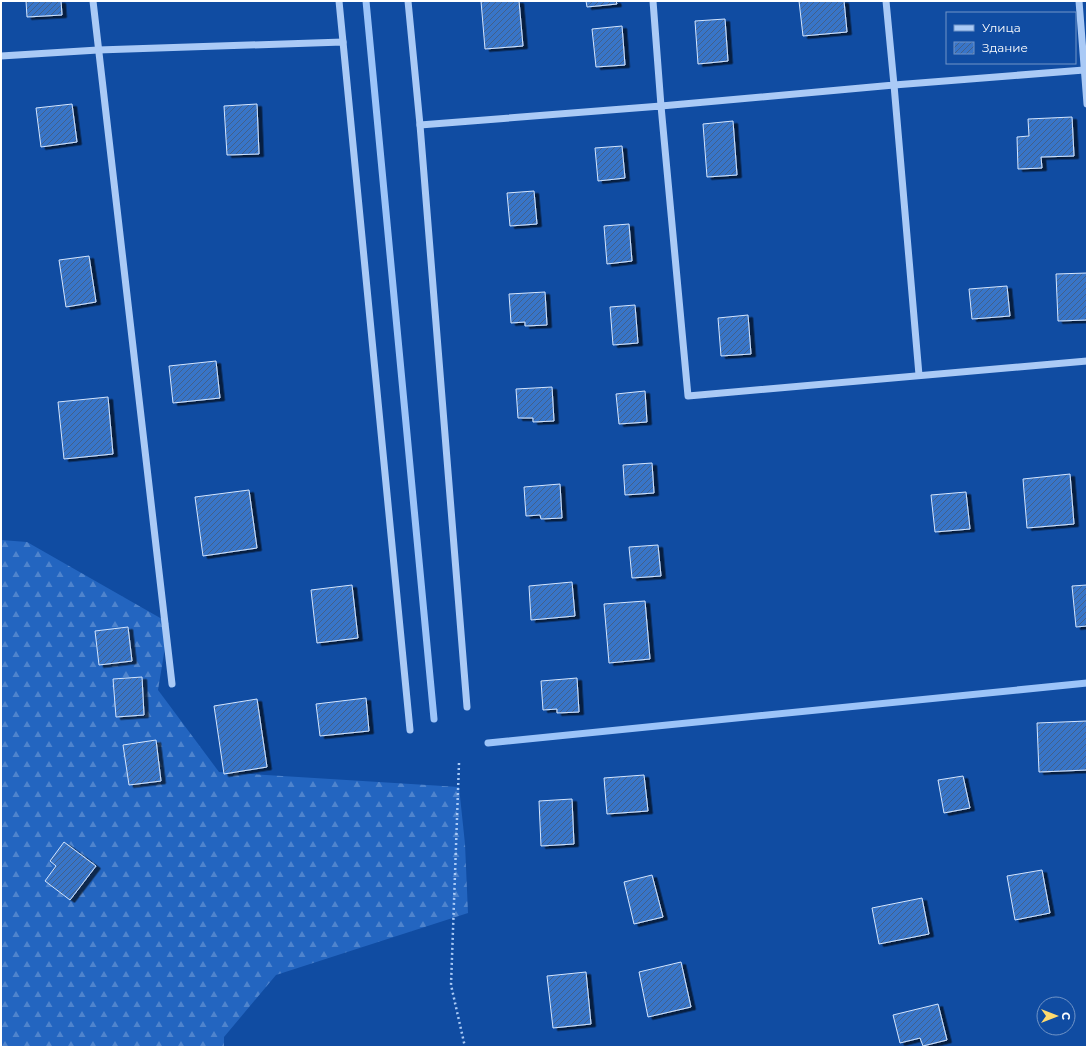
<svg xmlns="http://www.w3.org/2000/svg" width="1088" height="1048" font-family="Montserrat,sans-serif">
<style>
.forest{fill:url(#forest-firs)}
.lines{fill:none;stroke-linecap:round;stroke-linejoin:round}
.stream{stroke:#9cc4f9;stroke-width:7}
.building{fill:url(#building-hatch);stroke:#d3e5fe;filter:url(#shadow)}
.path{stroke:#aacaf6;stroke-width:2.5;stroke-dasharray:2 3;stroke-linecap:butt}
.minor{stroke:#aacaf6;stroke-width:7}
</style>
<defs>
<pattern id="forest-firs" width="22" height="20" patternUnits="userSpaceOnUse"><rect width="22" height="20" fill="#2365c0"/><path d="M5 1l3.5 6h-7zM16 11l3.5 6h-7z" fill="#4f84cd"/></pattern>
<pattern id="building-hatch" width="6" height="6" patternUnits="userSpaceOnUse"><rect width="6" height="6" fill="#3975c8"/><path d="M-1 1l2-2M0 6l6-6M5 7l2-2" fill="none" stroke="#42608a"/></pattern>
<filter id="shadow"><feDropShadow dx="4.5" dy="2.5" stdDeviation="0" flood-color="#0009"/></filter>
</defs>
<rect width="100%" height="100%" fill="#104ca2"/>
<path class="forest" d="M1 540 27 542 169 623 158 690 219 772 459 787 465 844 468 913 276 975 224 1037V1047H1Z"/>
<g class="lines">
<g class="stream">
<path d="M366 1 434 719"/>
<path d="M488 743 1087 683"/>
</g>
</g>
<g class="building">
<path d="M26 1H61L62 15 27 17Z"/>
<path d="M481 1H519L523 46 485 49Z"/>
<path d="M586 1H616L617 4 587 7Z"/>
<path d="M799 1H844L847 32 803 36Z"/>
<path d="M725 19 728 61 698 64 695 21Z"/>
<path d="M622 26 625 65 596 67 592 29Z"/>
<path d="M72 104 77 142 41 147 36 108Z"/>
<path d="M257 104 259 154 227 155 224 106Z"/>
<path d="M1072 117 1074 156 1041 157 1042 168 1018 169 1017 137 1029 136 1028 119Z"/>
<path d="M733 121 737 175 707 177 703 124Z"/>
<path d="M622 146 625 178 598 181 595 148Z"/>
<path d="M534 191 537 224 510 226 507 193Z"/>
<path d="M629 224 632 261 607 264 604 226Z"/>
<path d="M89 256 96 302 66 307 59 260Z"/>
<path d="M1087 273V320L1058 321 1056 274Z"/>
<path d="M1007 286 1010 316 972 319 969 289Z"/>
<path d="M545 292 547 325 525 326V322L511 323 509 294Z"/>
<path d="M635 305 638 343 613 345 610 307Z"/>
<path d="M748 315 751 354 721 356 718 318Z"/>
<path d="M216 361 220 398 173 403 169 366Z"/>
<path d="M552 387 554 421 533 422V418H518L516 389Z"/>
<path d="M645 391 647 422 619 424 616 394Z"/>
<path d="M108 397 113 454 64 459 58 402Z"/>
<path d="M652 463 654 493 625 495 623 465Z"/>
<path d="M1070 474 1074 524 1027 528 1023 479Z"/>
<path d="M560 484 562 518 541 519 540 515 526 516 524 487Z"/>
<path d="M249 490 257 548 203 556 195 497Z"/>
<path d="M966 492 970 529 935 532 931 495Z"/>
<path d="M658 545 661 576 632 578 629 547Z"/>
<path d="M572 582 575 616 531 620 529 586Z"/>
<path d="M352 585 358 638 317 643 311 590Z"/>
<path d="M1087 585V626L1076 627 1072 586Z"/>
<path d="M645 601 650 659 609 663 604 604Z"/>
<path d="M128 627 132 661 99 665 95 631Z"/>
<path d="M142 677 144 715 116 717 113 679Z"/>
<path d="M577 678 579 712 557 713V709L543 710 541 681Z"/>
<path d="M366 698 369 731 320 736 316 704Z"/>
<path d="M257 699 267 767 224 774 214 706Z"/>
<path d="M1087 721V770L1039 772 1037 723Z"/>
<path d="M156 740 161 781 129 785 123 745Z"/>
<path d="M644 775 648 811 607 814 604 778Z"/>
<path d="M963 776 970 808 944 813 938 780Z"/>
<path d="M572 799 574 844 541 846 539 801Z"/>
<path d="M64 842 96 866 70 900 45 881 56 866 50 861Z"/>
<path d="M1042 870 1050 913 1015 920 1007 876Z"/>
<path d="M652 875 663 917 634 924 624 882Z"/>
<path d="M922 898 929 934 879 944 872 908Z"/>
<path d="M681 962 691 1007 648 1017 639 972Z"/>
<path d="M586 972 591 1024 553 1028 547 976Z"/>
<path d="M938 1004 947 1040 923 1046 920 1038 900 1043 893 1015Z"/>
</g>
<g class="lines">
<path class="path" d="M459 763 451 985 465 1047"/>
<g class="minor">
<path d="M93 1 172 684"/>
<path d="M339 1 343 42"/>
<path d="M408 1 420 125 467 707"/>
<path d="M653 1 661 106 894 85 886 1"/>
<path d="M1079 1 1087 104"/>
<path d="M1 56 98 50 343 42 410 730"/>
<path d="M420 125 661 106 688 396 1087 361"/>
<path d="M919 375 894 85 1084 70"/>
</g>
</g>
<rect width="1088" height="1048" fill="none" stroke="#ffffff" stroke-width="4"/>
<rect x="946" y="12" width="130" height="52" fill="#104ca2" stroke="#7094c7"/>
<rect x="954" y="25" width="20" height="6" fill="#aacaf6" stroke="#7094c7"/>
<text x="982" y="32" font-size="12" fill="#ffffff">Улица</text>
<rect x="954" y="42" width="20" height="12" fill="url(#building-hatch)" stroke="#7094c7"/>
<text x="982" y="52" font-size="12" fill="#ffffff">Здание</text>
<g transform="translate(1056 1016) rotate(90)"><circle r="19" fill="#104ca2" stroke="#7094c7"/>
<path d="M0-3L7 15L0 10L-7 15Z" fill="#ffda6e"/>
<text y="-6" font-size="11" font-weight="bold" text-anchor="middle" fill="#ffffff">С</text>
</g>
</svg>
